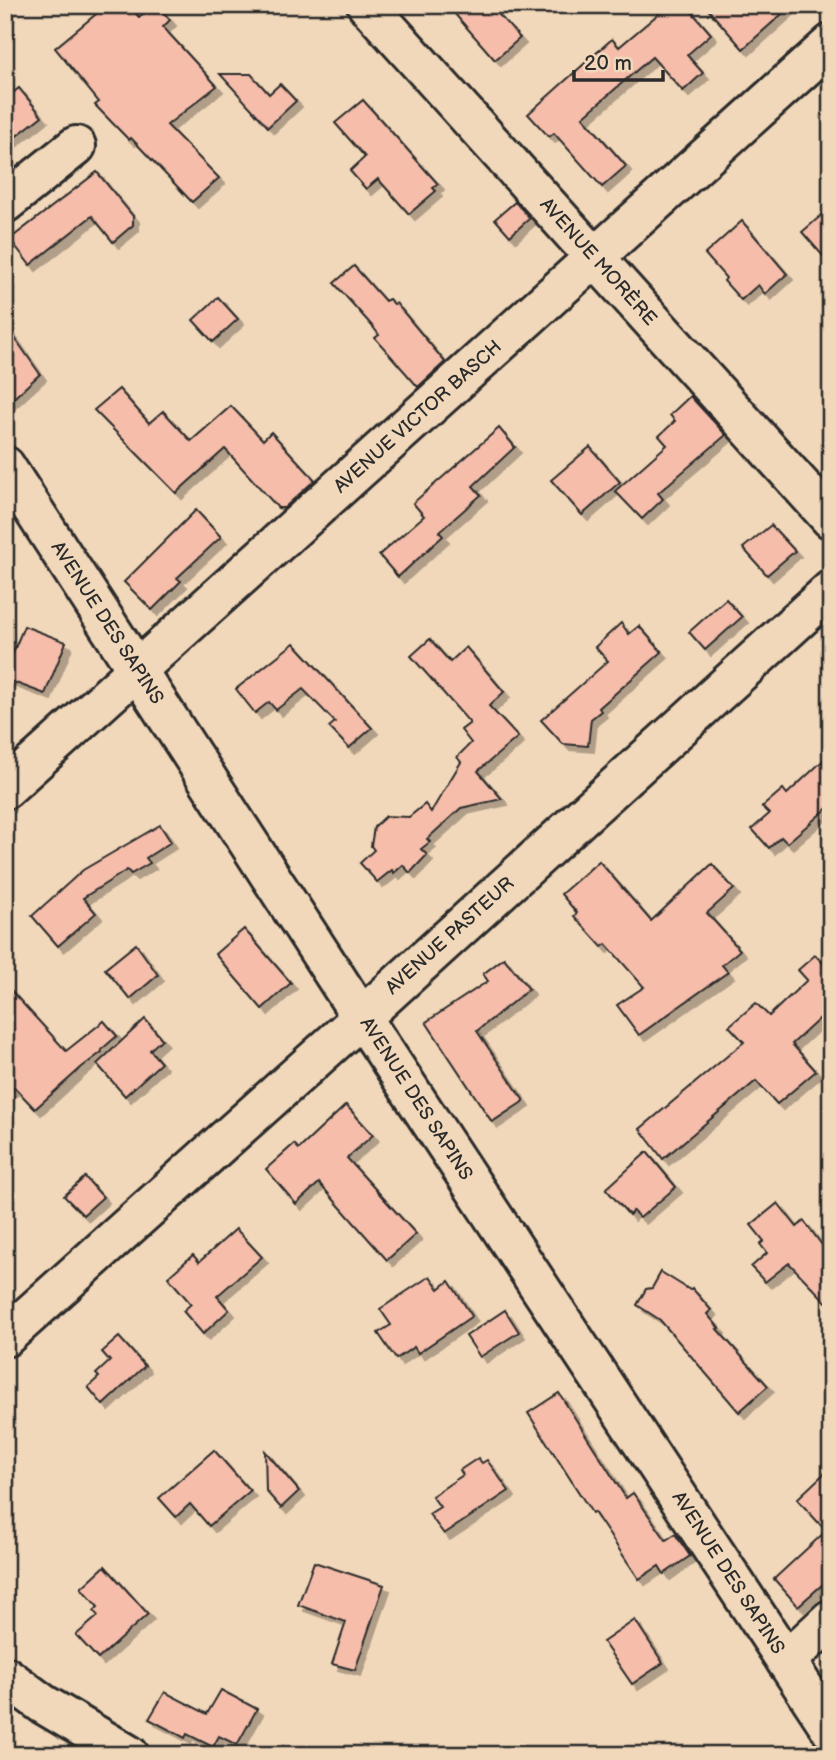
<svg xmlns="http://www.w3.org/2000/svg" width="836" height="1760" font-family="'Balsamiq Sans',sans-serif">
<style>
.building{fill:#f5bdaa;stroke:#2b2b2b;stroke-width:2;filter:url(#shadow)}
.lines{fill:none;stroke-linecap:round;stroke-linejoin:round}
.minor-casing{stroke:#2b2b2b;stroke-width:44}
.minor{stroke:#f2d8ba;stroke-width:38}
.labels{text-anchor:middle;dominant-baseline:central;stroke-width:6;stroke-linejoin:round;paint-order:stroke}
.street-label{font-size:19px;fill:#2b2b2b;stroke:#f2d8ba}
</style>
<defs>
<filter id="shadow"><feDropShadow dx="6" dy="6" stdDeviation="0" flood-color="#0004"/></filter>
</defs>
<rect width="100%" height="100%" fill="#f2d8ba"/>
<filter id="ink" filterUnits="userSpaceOnUse"><feTurbulence type="fractalNoise" baseFrequency=".0143" numOctaves="2"/><feDisplacementMap in="SourceGraphic" scale="14" xChannelSelector="R" yChannelSelector="G"/><feConvolveMatrix kernelMatrix="1 2 1 2 8 2 1 2 1" color-interpolation-filters="sRGB"/></filter>
<g filter="url(#ink)">
<g class="building">
<path d="M107 5H128L139 17 153 5H157L170 20 163 27 217 86 167 125 219 178 192 202 131 138 129 140 95 105 99 102 55 48Z"/>
<path d="M447 5H490L520 38 495 60Z"/>
<path d="M669 5H686L711 34 687 55 703 73 683 91 652 57 583 117 626 166 602 187 554 133 549 137 528 114 612 39 619 47Z"/>
<path d="M704 5H792L743 49Z"/>
<path d="M220 74H251L269 94 280 84 296 101 268 127Z"/>
<path d="M19 88 42 116 5 145V99Z"/>
<path d="M363 100 438 184 433 188 436 191 409 214 378 179 366 189 350 171 365 157 335 123Z"/>
<path d="M97 172 133 216V225L113 242 92 216 30 265 10 239Z"/>
<path d="M515 202 530 218 510 236 495 219Z"/>
<path d="M831 207V265L802 232Z"/>
<path d="M742 221 787 274 765 294 758 285 741 300 724 281 726 278 705 254Z"/>
<path d="M354 266 385 301 389 299 394 304 396 303 445 362 418 387 375 338 379 335 373 327 334 283Z"/>
<path d="M218 297 238 319 213 342 193 320Z"/>
<path d="M5 324 40 374 5 406Z"/>
<path d="M119 389 149 423 163 411 191 441 231 406 263 440 271 432 315 480 284 508H278L225 449 176 493 94 410Z"/>
<path d="M690 396 726 435 658 493 663 499 642 519 615 491 667 445 659 436 675 421 670 415Z"/>
<path d="M499 428 515 447 473 486 481 495 439 532 443 536 398 577 379 555 424 516 413 503Z"/>
<path d="M590 447 620 482 582 515 551 480Z"/>
<path d="M196 510 221 537 177 578 181 581 152 610 124 582Z"/>
<path d="M771 525 795 551 767 575 743 548Z"/>
<path d="M726 599 742 617 705 650 689 632Z"/>
<path d="M621 623 629 634 639 626 662 652 599 708 601 711 591 719 588 746 563 744 541 720 608 661 595 647Z"/>
<path d="M24 626 66 642 45 694 5 679V672Z"/>
<path d="M430 639 450 662 466 647 504 692 489 706 518 737 478 771 502 799 461 808 427 839 430 842 421 849 427 855 410 873 403 865 394 873 392 870 377 882 360 863 374 850 371 846 374 827 386 816 409 817 425 804 431 812 461 762 457 757 471 743 461 730 470 723 411 656Z"/>
<path d="M294 643 372 728 349 748 329 727 335 722 303 689 276 710 269 702 255 713 236 689Z"/>
<path d="M831 753V805L787 843 781 837 769 848 752 829 769 814 762 807 783 789 787 794Z"/>
<path d="M160 825 171 842 146 858 150 863 131 874 127 870 83 898 96 913 58 946 32 916 83 870Z"/>
<path d="M599 861 651 921 712 864 734 889 707 913 740 950 722 965 728 972 639 1035 617 1005 644 987 606 944 602 947 574 916 577 913 561 894Z"/>
<path d="M244 929 291 983 262 1009 215 954Z"/>
<path d="M136 944 158 975 130 999 105 969Z"/>
<path d="M815 955 824 964 831 958V1008L792 1044 816 1071 777 1104 756 1081 663 1159 640 1129 744 1042 729 1026 756 1003 769 1016 807 980 798 970Z"/>
<path d="M504 958 529 989 477 1031 524 1101 492 1122 426 1022 488 981 483 974Z"/>
<path d="M5 984 66 1051 104 1021 117 1036 101 1050 102 1052 82 1067 35 1109 15 1088 5 1092Z"/>
<path d="M145 1019 162 1039 150 1050 161 1063 125 1096 97 1064Z"/>
<path d="M346 1105 373 1135 347 1158 416 1234 387 1260 319 1183 296 1204 266 1169 294 1144 299 1149Z"/>
<path d="M647 1152 676 1187 640 1218 633 1211 629 1215 606 1189Z"/>
<path d="M85 1177 103 1197 83 1215 64 1196Z"/>
<path d="M778 1203 797 1227 804 1221 831 1257V1307L789 1263 765 1282 751 1267 767 1253 760 1244 764 1241 751 1225Z"/>
<path d="M236 1229 262 1257 217 1296 229 1310 203 1334 183 1311 191 1304 168 1277 193 1255 199 1262Z"/>
<path d="M661 1272 690 1290 692 1288 711 1310 707 1314 719 1328 717 1329 768 1386 739 1412 660 1320 637 1305 646 1289 652 1288Z"/>
<path d="M430 1276 439 1289 449 1281 472 1316 418 1353 414 1347 396 1359 378 1333 391 1325 380 1309Z"/>
<path d="M505 1310 519 1332 480 1357 466 1336Z"/>
<path d="M119 1337 145 1366 103 1405 88 1387 99 1377 96 1374 110 1361 102 1352Z"/>
<path d="M559 1393 626 1498 633 1493 666 1540 675 1534 690 1556 664 1574 659 1566 639 1579 594 1512 592 1513 528 1413Z"/>
<path d="M214 1450 250 1491 209 1526 190 1504 176 1517 159 1498Z"/>
<path d="M265 1451 299 1491 281 1508 266 1491Z"/>
<path d="M478 1458 482 1463 487 1460 509 1491 444 1534 429 1514 440 1507 432 1496 463 1475 460 1470Z"/>
<path d="M831 1467V1577L798 1606 774 1579 826 1531 797 1499Z"/>
<path d="M314 1562 384 1585 355 1670 332 1664 346 1622 298 1605Z"/>
<path d="M105 1566 148 1614 98 1659 76 1635 98 1616 94 1611 98 1607 81 1588Z"/>
<path d="M635 1620 663 1663 632 1684 603 1642Z"/>
<path d="M221 1690 257 1709 237 1745 219 1736 213 1747 187 1734 185 1738 149 1719 165 1692 207 1714Z"/>
</g>
<g class="lines">
<g class="minor-casing">
<g id="minor">
<path d="M367 5 831 519"/>
<path d="M5 203 76 146"/>
<path d="M5 466 353 1004 831 1729"/>
<path d="M5 789 831 44"/>
<path d="M5 1337 362 1017 831 590"/>
<path d="M786 1661 831 1619"/>
<path d="M5 1676 43 1704 129 1755"/>
</g>
</g>
<use href="#minor" class="minor"/>
</g>
</g>
<g class="labels">
<g class="street-label">
<text transform="translate(598 262) rotate(48)">AVENUE MORÈRE</text>
<text transform="translate(418 417) rotate(-42)">AVENUE VICTOR BASCH</text>
<text transform="translate(107 623) rotate(57)">AVENUE DES SAPINS</text>
<text transform="translate(450 936) rotate(-42)">AVENUE PASTEUR</text>
<text transform="translate(416 1099) rotate(57)">AVENUE DES SAPINS</text>
<text transform="translate(728 1573) rotate(57)">AVENUE DES SAPINS</text>
</g>
</g>
<rect width="836" height="1760" fill="none" stroke="#f2d8ba" stroke-width="28"/>
<rect x="14" y="14" width="808" height="1732" fill="none" stroke="#2b2b2b" stroke-width="2.5" filter="url(#ink)"/>
<path d="M574 70v10h89v-10" fill="none" stroke="#2b2b2b" stroke-width="3.5"/>
<text x="584" y="70" font-size="21" fill="#2b2b2b" stroke="#f2d8ba" stroke-width="5" paint-order="stroke">20 m</text>
</svg>
